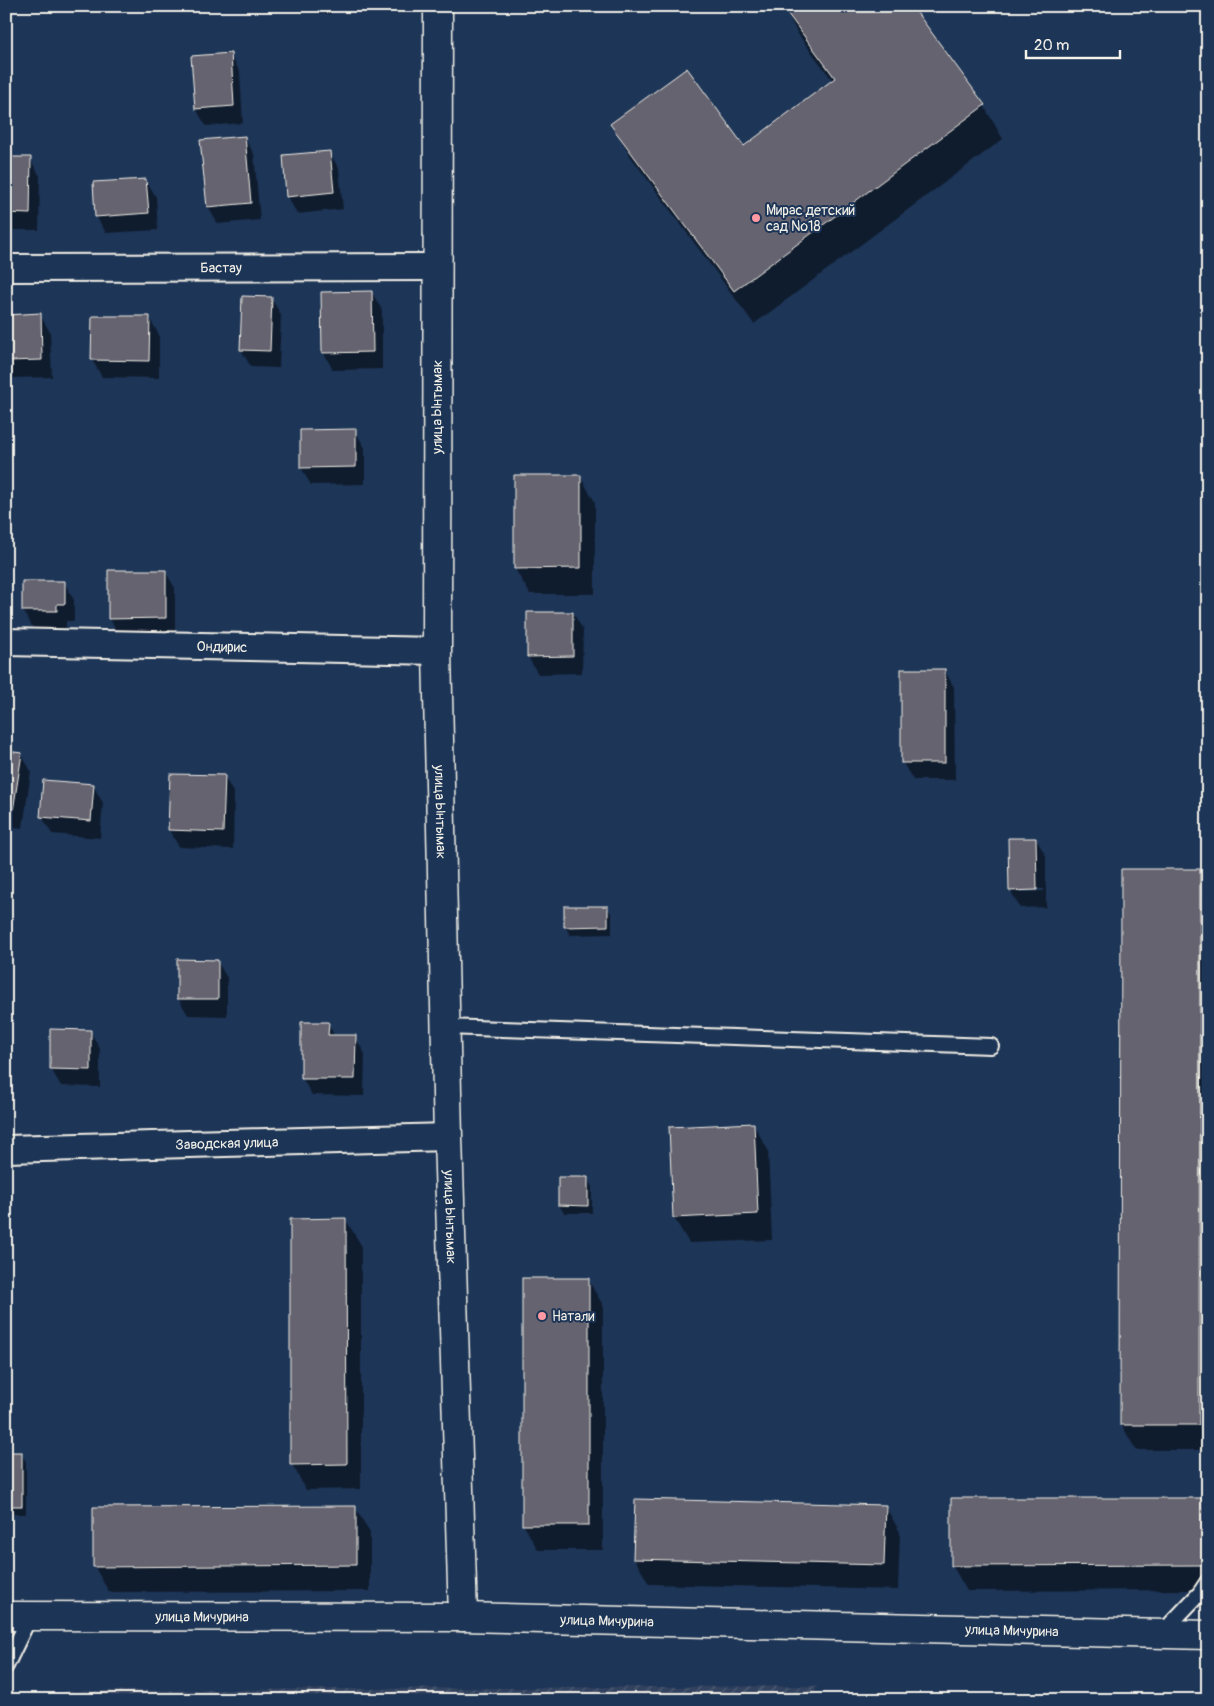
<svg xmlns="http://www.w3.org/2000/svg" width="1214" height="1706" font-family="Pangolin,sans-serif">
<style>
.industrial{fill:url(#industrial-furrows)}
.shadow{fill:#0007;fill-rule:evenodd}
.building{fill:#656470;stroke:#f4f1e8}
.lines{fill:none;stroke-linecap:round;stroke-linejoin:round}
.lane-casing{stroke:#f4f1e8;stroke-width:18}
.street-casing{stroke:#f4f1e8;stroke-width:30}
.secondary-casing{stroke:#f4f1e8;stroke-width:31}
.lane{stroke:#1d3557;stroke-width:14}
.street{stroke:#1d3557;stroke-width:26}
.secondary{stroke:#1d3557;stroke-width:28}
.poi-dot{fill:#ff9aa2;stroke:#1d3557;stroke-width:2}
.labels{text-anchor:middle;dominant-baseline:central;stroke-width:4;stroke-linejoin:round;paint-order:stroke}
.poi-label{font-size:14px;fill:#f4f1e8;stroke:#1d3557;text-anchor:start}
.street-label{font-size:14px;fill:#f4f1e8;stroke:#1d3557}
</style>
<defs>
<pattern id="industrial-furrows" width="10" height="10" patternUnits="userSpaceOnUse" patternTransform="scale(1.25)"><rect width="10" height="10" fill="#33435e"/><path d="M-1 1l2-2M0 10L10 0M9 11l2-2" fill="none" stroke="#515f75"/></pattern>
</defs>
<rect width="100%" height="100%" fill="#1d3557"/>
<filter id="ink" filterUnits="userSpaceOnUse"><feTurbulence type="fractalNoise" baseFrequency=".02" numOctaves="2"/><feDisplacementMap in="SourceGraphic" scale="10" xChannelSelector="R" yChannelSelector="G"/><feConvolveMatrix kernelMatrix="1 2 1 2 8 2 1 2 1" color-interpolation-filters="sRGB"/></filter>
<g filter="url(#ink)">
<path class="industrial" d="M817 1686 812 1700H60L65 1691Z"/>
<g class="shadow">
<path d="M282 6H332L331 14 284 10Z"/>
<path d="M783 6H910L984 106 1003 139 754 324 631 157 612 124 744 147 833 81 798 34Z"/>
<path d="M230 55 240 72 243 123 206 126 196 109Z"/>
<path d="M244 137 254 154 260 220 218 224 208 207Z"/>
<path d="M329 152 339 169 343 209 297 214 288 197Z"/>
<path d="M6 158 30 159 40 176 39 230H6Z"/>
<path d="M146 180 156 197 158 230 106 233 96 216Z"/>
<path d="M372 293 382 310V369L333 370 323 352Z"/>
<path d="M271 298 281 315 279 368 251 367 241 350Z"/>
<path d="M40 315 50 332 52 377 10 378 6 372V316Z"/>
<path d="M93 317H149L159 335V378L102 377 92 360Z"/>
<path d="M355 431 365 448V484L311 485 301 468Z"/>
<path d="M580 476 595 502V594H530L515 569Z"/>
<path d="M165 571 175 588V635L119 636 110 619Z"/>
<path d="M64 582 74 600V621H66V628H33L23 611Z"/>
<path d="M573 613 583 630 582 673 538 674 528 657Z"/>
<path d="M944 670 954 687 955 780H913L903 763Z"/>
<path d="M6 752 21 754 31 771 23 828 6 826Z"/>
<path d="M224 776 234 794 233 849 179 847 169 830Z"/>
<path d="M45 782 93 785 103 803 100 838 52 834 42 817Z"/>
<path d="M1036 839 1046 856V907L1020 908 1010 890ZM1018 889H1044V891L1018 892Z"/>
<path d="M1199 870 1208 884V1450H1136L1121 1424Z"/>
<path d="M607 907 612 915V934L570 935 565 926Z"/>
<path d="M217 961 227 978V1016L188 1015 178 998Z"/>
<path d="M328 1023 335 1037H355L365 1054 364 1096 312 1095 302 1078Z"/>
<path d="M90 1031 100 1049V1087L61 1086 51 1069Z"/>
<path d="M6 1046 8 1049V1087H6Z"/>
<path d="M753 1124 768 1150 772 1240 689 1243 674 1218Z"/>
<path d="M587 1178 592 1187V1213H564L559 1205Z"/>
<path d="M346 1220 361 1245V1489L306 1490 292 1464Z"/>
<path d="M588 1280 603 1305V1550H538L523 1524Z"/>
<path d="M6 1453H21L26 1462V1514H6Z"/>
<path d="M1203 1499 1208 1506V1590L967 1591 952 1565Z"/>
<path d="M885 1506 900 1532 898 1590 649 1584 634 1558Z"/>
<path d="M355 1507 370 1533V1591L109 1592 94 1566Z"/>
</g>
<g class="building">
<path d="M782 6H912L985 105 734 291 610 124 687 68 744 146 835 78Z"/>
<path d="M231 53 234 106 195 109 191 56Z"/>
<path d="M245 136 251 203 207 207 200 140Z"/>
<path d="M330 151 334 192 286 197 283 155Z"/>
<path d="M6 157H31L30 214 6 213Z"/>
<path d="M146 179 149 213 95 217 93 182Z"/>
<path d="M372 291 373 352 322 353 321 292Z"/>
<path d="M242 296 272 297 270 351 240 350Z"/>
<path d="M41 313 42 360 6 361V315Z"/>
<path d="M92 316H150L149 361 91 360Z"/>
<path d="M356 429V467L300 468V430Z"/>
<path d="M514 475H581V568L514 569Z"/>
<path d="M108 570H166V618L108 619Z"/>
<path d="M22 581H65V604H57V611H22Z"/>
<path d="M527 612H573V656L527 657Z"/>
<rect x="901" y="669" width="44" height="94"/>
<path d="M6 751 22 753 13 811 6 810Z"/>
<path d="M170 774 225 775 223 832 168 830Z"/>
<path d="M43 780 94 784 91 821 40 817Z"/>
<path d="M1008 838H1036L1037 890 1009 891Z"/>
<path d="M1121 869H1200L1199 1425H1120Z"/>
<path d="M564 906H608V926L564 927Z"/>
<path d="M177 959 218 960V999H177Z"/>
<path d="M301 1022H329L328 1035H356L355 1079H301Z"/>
<path d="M50 1029 91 1030V1070L50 1069Z"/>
<path d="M754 1123 758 1214 673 1218 669 1127Z"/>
<path d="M558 1177H588V1206L558 1205Z"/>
<path d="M346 1218 347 1464 290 1465V1219Z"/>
<rect x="522" y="1278" width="67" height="247"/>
<rect x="6" y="1452" width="16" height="54"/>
<path d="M951 1498H1204V1565L951 1566Z"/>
<path d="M635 1499 886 1505 884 1565 633 1559Z"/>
<path d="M356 1506V1565L93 1567V1507Z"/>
</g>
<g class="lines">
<g class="lane-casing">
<g id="lane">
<path d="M446 1027 991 1046"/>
<path d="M1162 1633 1200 1593 1208 1581"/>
<path d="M6 1666 30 1616"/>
</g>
</g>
<g class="street-casing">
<g id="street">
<path id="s1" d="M6 268 437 267"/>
<path id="s2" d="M6 642 437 651"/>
<path id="s3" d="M6 1149 448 1137"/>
</g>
</g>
<g class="secondary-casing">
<g id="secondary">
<path id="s4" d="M438 6 437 651 448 1137 463 1617"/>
<path id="s5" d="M6 1616 463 1617 1208 1635"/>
</g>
</g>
<use href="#lane" class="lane"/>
<use href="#street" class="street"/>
<use href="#secondary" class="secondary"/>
</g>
</g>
<g class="poi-dot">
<circle cx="756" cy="218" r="5"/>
<circle cx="542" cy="1316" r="5"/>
</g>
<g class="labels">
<g class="poi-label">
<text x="766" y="210">Мирас детский<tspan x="766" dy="16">сад №18</tspan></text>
<text x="552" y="1316">Натали</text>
</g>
<g class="street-label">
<text stroke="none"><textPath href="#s1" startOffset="215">Бастау</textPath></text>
<text transform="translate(437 407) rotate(-90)">улица Ынтымак</text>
<text stroke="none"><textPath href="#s2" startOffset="216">Ондирис</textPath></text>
<text stroke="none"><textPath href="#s4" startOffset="806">улица Ынтымак</textPath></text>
<text stroke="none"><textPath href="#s3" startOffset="221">Заводская улица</textPath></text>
<text stroke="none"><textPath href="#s4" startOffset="1211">улица Ынтымак</textPath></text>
<text stroke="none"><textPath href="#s5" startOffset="196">улица Мичурина</textPath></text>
<text stroke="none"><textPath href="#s5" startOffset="601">улица Мичурина</textPath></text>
<text stroke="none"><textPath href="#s5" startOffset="1006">улица Мичурина</textPath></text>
</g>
</g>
<rect width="1214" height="1706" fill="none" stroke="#1d3557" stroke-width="25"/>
<rect x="12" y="12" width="1189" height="1681" fill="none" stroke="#f4f1e8" stroke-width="2" filter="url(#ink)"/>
<path d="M1026 50v8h94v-8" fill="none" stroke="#f4f1e8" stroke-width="2.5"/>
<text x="1034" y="50" font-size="15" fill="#f4f1e8" stroke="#1d3557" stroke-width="4" paint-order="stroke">20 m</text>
</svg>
